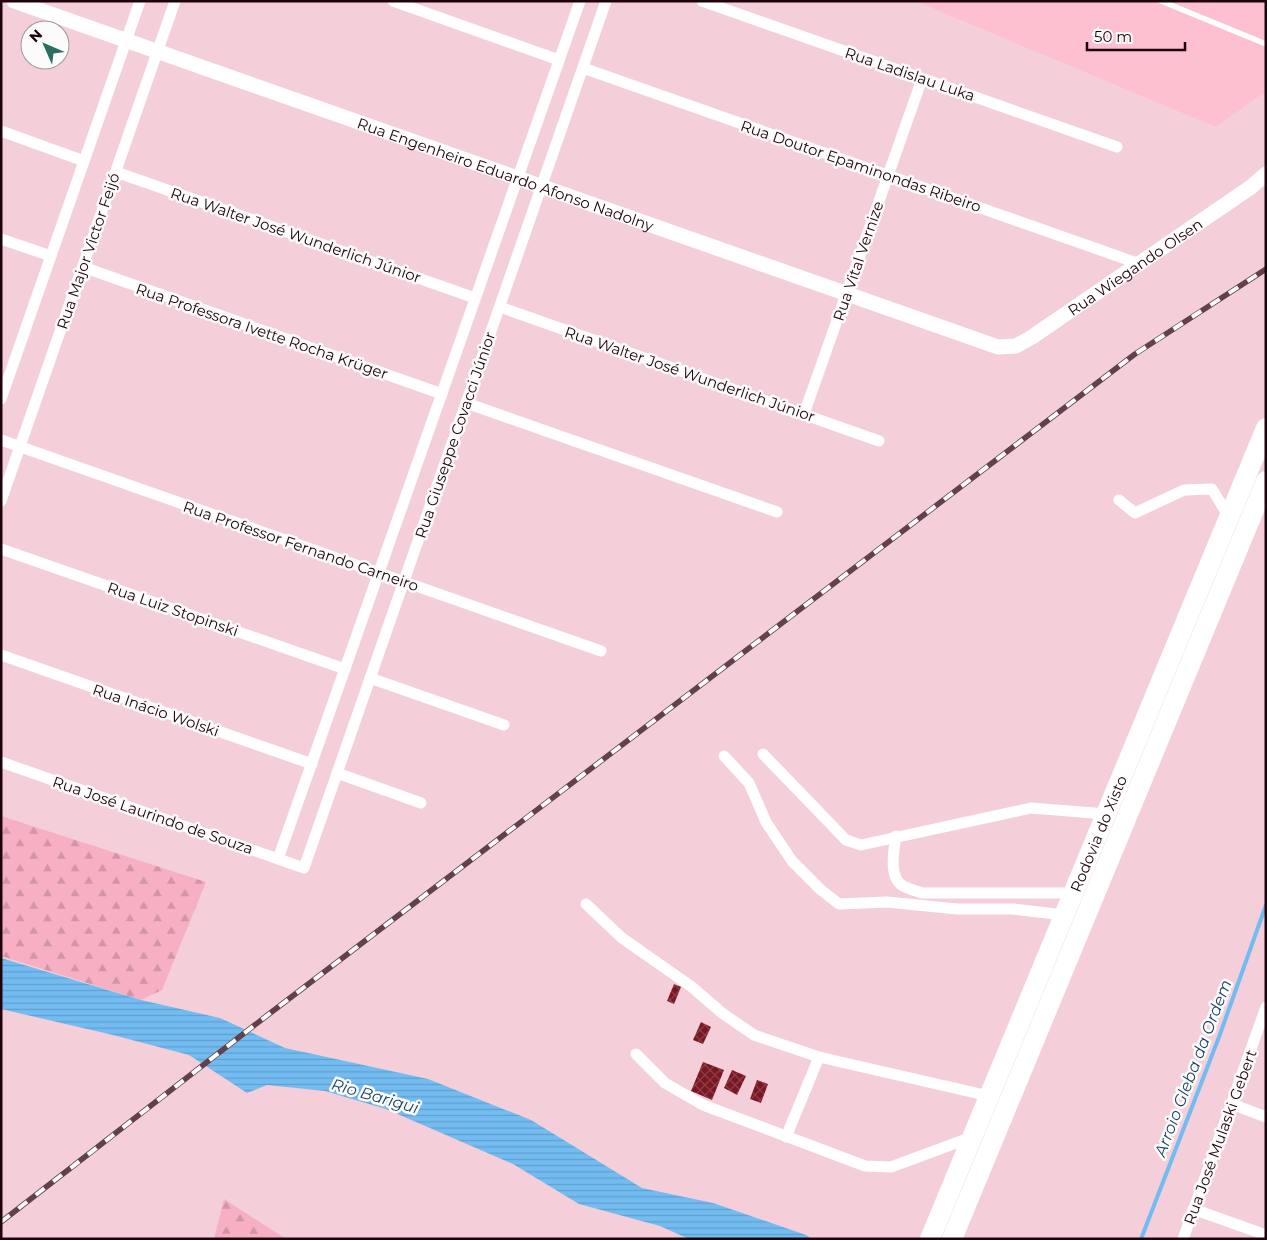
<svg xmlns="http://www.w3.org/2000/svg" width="1267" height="1240" font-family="Montserrat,sans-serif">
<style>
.built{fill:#fcc0d0}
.forest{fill:url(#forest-firs)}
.water{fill:url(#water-rules)}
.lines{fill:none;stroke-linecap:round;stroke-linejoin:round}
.stream{stroke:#72bcf1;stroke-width:4}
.building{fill:url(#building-cross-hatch)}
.lane{stroke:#fff;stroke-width:5.5}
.street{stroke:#fff;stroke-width:11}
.secondary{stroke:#fff;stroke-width:15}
.highway{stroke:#fff;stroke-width:20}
.rail-casing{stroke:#61424c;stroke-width:5.5}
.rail{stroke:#fbfbfb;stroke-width:4;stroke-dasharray:11;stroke-linecap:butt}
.labels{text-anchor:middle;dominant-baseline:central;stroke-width:5;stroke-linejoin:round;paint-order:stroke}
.street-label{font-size:15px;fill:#1e020c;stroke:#fbfbfb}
.water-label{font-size:16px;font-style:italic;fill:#143e58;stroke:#fbfbfb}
</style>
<defs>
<pattern id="forest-firs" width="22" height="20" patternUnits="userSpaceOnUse" patternTransform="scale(1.25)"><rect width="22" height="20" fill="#f6afc3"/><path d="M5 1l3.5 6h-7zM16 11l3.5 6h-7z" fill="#d295a6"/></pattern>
<pattern id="water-rules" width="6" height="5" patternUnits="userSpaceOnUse" patternTransform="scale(1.25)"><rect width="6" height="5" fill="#72bcf1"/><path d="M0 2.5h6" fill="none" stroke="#62a0cd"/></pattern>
<pattern id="building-cross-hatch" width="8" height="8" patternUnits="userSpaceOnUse" patternTransform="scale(1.25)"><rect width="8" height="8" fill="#7a1722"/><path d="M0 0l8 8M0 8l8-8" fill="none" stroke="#8a3e47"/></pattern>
</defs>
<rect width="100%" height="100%" fill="#f4cfd9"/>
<path class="built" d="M915 1H1266V91L1216 127Z"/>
<g class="forest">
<path d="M1 816 206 882 162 990 141 1000 1 956Z"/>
<path d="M224 1199 286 1239H214Z"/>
</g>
<path class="water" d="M1 958 141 1000 220 1018 285 1048 428 1079 531 1120 642 1188 713 1203 806 1235 812 1239H689L660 1226 579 1204 513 1164 386 1109 325 1091 267 1085 247 1093 189 1055 113 1035 1 1009Z"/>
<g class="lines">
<path class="stream" d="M1141 1239 1219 1037 1266 905"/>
</g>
<g class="building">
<path d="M674 984 681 987 674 1004 667 1001Z"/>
<path d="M701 1022 711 1027 703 1044 693 1040Z"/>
<path d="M703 1062 724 1070 712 1100 691 1091Z"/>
<path d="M732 1070 746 1076 737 1095 724 1088Z"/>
<path d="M757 1080 768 1084 761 1103 750 1099Z"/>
</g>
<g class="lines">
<path class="lane" d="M1161 1 1266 44"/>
<g class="street">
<path d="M393 1 559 60"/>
<path d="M702 1 1117 147"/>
<path d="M583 68 1140 264"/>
<path d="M1 131 84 161"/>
<path d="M116 172 475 298"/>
<path d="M1 239 51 256"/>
<path d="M83 267 442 394"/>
<path d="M500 307 879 441"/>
<path d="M1 399 140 1"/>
<path d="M466 403 777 512"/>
<path d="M804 414 922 79"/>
<path d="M1 440 601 651"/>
<path d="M1119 500 1135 513 1184 490 1212 489 1229 517"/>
<path d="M1 501 175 1"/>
<path d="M1 549 345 669"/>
<path d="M1 655 312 764"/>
<path d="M370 678 504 725"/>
<path d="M763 754 846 840 861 845 1031 808 1106 814"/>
<path d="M724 756 749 783 766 822 792 861 821 890 839 904 887 902 957 909H1013L1064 915"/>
<path d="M1 762 304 868 606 1"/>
<path d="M337 773 421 803"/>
<path d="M896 836C894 850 888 877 903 886 909 889 916 891 922 893H1073"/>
<path d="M278 859 580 1"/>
<path d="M586 904 622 938 692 987 722 1013 754 1035 819 1057 989 1096"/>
<path d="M636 1054 665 1083 703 1105 865 1166 891 1167 972 1137"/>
<path d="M1232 1104 1266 1117"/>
<path d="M786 1137 819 1057"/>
<path d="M1193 1209 1266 1235"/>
<path d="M1183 1239 1266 1007"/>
</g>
<path class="secondary" id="s1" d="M14 1 998 347 1016 346 1032 337 1251 187 1266 174"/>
<g class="highway">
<path id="s2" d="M930 1239 1266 428"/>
<path d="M952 1239 1266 481"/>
</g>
<g class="rail-casing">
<path id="rail" d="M1 1222 269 1014 1135 354 1266 269"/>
</g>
<use href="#rail" class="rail"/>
</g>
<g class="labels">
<g class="street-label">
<text transform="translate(910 74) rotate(19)">Rua Ladislau Luka</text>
<text transform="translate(861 166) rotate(19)">Rua Doutor Epaminondas Ribeiro</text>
<text stroke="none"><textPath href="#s1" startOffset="521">Rua Engenheiro Eduardo Afonso Nadolny</textPath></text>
<text transform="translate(296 235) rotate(19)">Rua Walter José Wunderlich Júnior</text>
<text transform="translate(88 251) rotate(-71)">Rua Major Victor Feijó</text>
<text transform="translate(858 261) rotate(-71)">Rua Vital Vernize</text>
<text stroke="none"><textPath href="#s1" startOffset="1204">Rua Wiegando Olsen</textPath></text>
<text transform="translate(262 331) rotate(19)">Rua Professora Ivette Rocha Krüger</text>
<text transform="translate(690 374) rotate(19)">Rua Walter José Wunderlich Júnior</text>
<text transform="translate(455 435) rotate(-71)">Rua Giuseppe Covacci Júnior</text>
<text transform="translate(301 546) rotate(19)">Rua Professor Fernando Carneiro</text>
<text transform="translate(173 609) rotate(19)">Rua Luiz Stopinski</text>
<text transform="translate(156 710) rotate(19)">Rua Inácio Wolski</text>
<text transform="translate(153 815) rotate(19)">Rua José Laurindo de Souza</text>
<text stroke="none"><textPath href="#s2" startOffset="439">Rodovia do Xisto</textPath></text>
<text transform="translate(1220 1137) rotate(-70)">Rua José Mulaski Gebert</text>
</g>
<g class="water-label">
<text transform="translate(1193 1068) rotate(-69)">Arroio Gleba da Ordem</text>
<text transform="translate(375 1096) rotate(16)">Rio Barigui</text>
</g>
</g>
<rect width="1267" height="1240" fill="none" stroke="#1e020c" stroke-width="5"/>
<g transform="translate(45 45) rotate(315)"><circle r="24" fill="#fbfbfb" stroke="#a3979b"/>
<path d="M0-4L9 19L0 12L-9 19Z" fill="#286e63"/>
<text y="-8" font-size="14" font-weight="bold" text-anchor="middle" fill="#1e020c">N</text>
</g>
<path d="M1087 42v8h98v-8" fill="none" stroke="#1e020c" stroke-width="2.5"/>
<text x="1094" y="42" font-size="15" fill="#1e020c" stroke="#fbfbfb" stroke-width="4" paint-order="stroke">50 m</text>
</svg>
